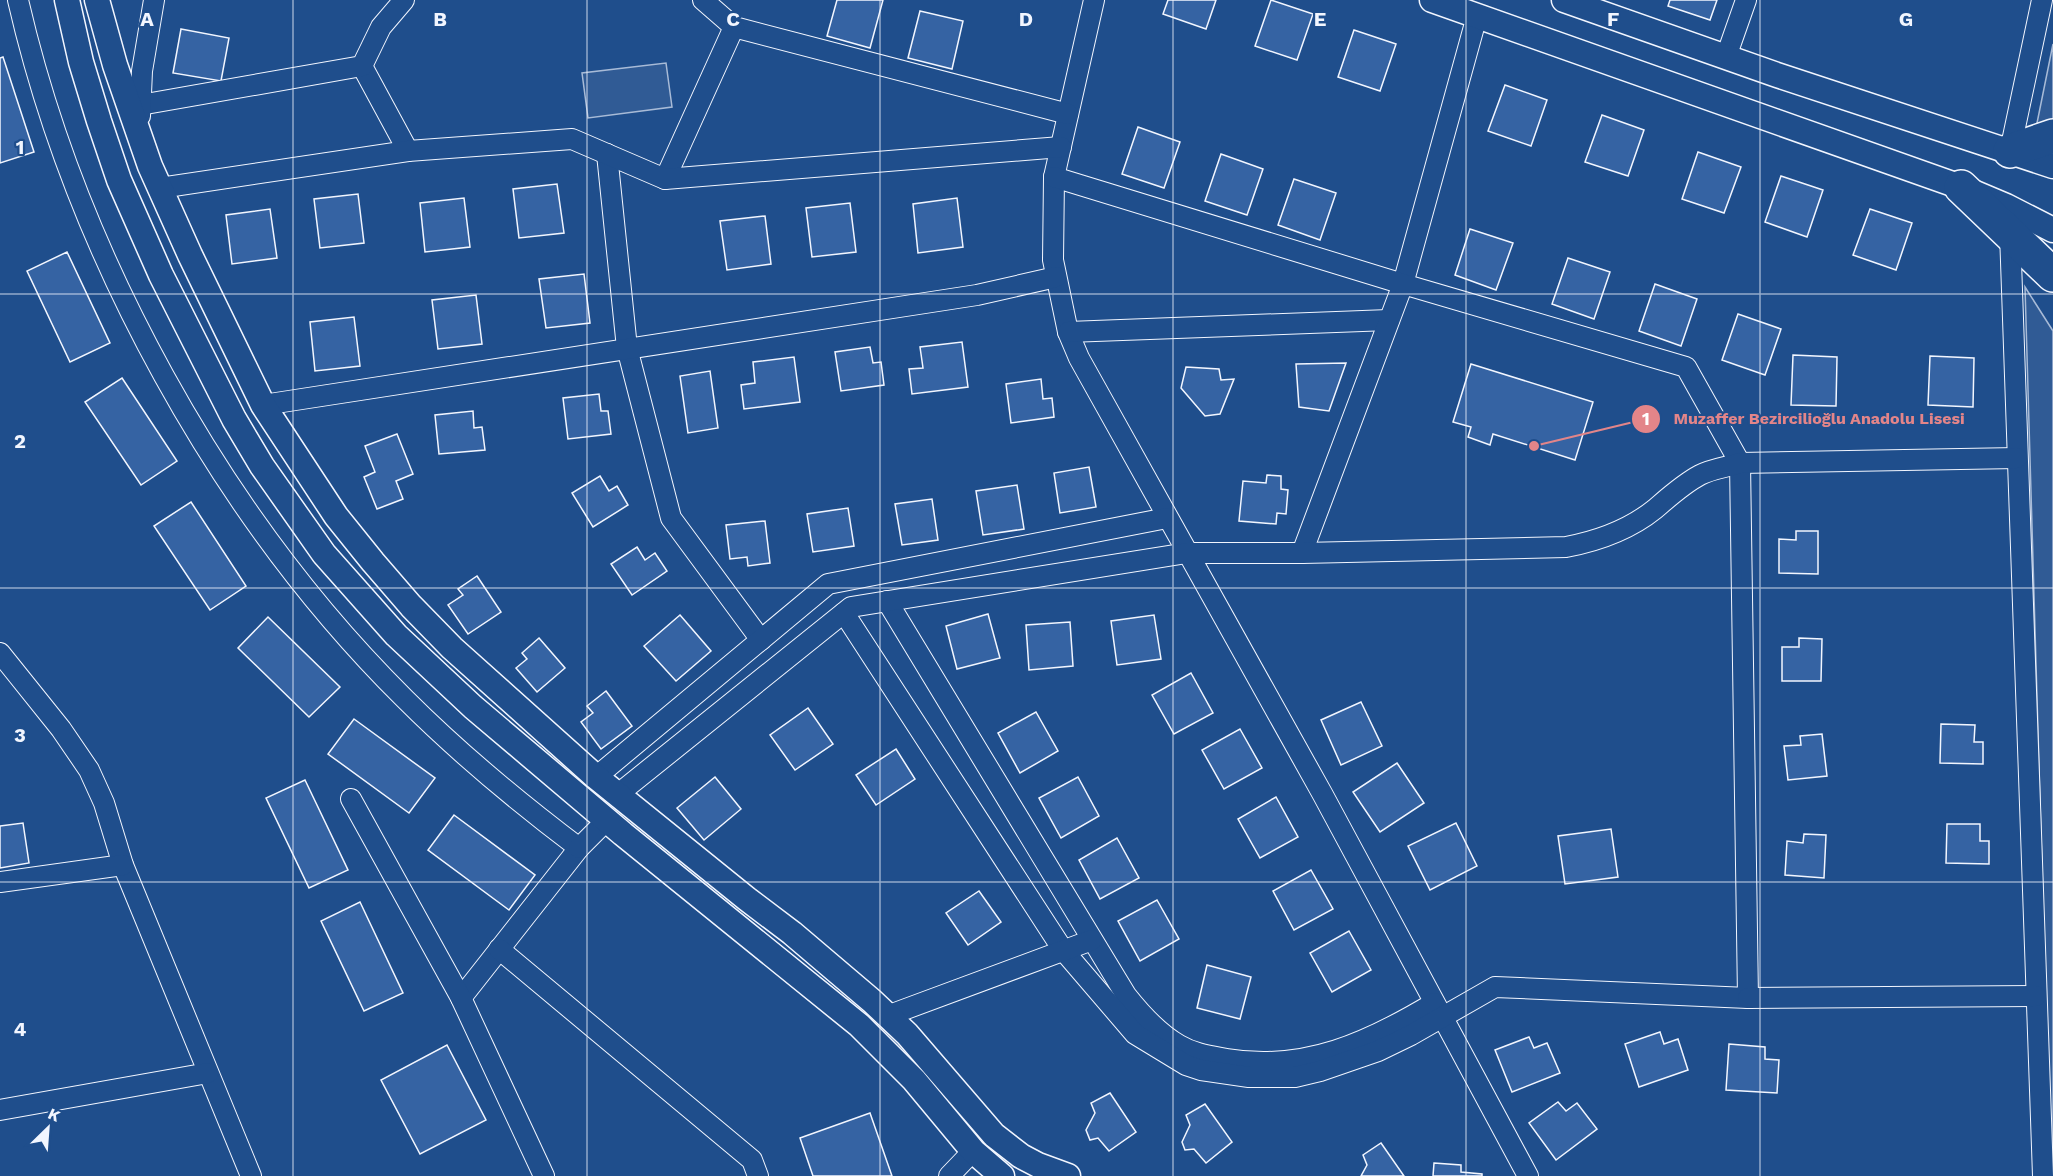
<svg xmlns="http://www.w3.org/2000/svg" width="2053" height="1176" font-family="'Work Sans',sans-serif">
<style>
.built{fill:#305b95;stroke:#a8bbd7;stroke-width:1.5}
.building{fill:#3563a3;stroke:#f2f6ff;stroke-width:1.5}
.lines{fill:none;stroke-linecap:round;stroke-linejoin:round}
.minor-casing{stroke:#f2f6ff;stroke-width:22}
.tertiary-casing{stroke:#f2f6ff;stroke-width:27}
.trunk-casing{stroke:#f2f6ff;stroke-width:36}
.minor{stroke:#1f4e8c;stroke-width:20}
.tertiary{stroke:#1f4e8c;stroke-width:24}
.trunk{stroke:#1f4e8c;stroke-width:33}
.grid{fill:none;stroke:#f2f6ff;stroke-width:1.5;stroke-opacity:0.55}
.grid-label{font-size:20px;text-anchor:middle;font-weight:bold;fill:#f2f6ff;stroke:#1f4e8c;stroke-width:4.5;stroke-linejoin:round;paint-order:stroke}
.leader{fill:none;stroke:#e38589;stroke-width:2}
.callout-dot{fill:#e38589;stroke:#1f4e8c;stroke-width:2}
.mark-label{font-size:18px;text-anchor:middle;font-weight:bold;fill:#fff}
.callout-label{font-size:16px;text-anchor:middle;font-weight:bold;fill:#e38589;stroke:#1f4e8c;stroke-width:4.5;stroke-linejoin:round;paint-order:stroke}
</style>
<rect width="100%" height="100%" fill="#1f4e8c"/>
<g class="built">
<path d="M2053 44V124L2035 133Z"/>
<path d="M666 63 672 107 588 118 582 73Z"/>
<path d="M2025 287 2053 331V1176H2051Z"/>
</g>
<g class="building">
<path d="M837 0H883L870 48 827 36Z"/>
<path d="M1168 0H1216L1206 29 1163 14Z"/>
<path d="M1271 0 1313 14 1297 60 1255 46Z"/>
<path d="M1670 0H1717L1710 20 1668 6Z"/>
<path d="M920 11 963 21 952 69 908 58Z"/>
<path d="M181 29 229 38 221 81 173 73Z"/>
<path d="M1354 30 1396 44 1380 91 1338 77Z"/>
<path d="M3 57 34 152 0 163V58Z"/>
<path d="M1505 85 1547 100 1531 146 1488 131Z"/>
<path d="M1602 115 1644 130 1628 176 1585 162Z"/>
<path d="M1138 127 1180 142 1164 188 1122 174Z"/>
<path d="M1698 152 1741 167 1724 213 1682 199Z"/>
<path d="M1221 154 1263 169 1247 215 1205 201Z"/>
<path d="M1781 176 1823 190 1807 237 1765 222Z"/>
<path d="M1294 179 1336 193 1320 240 1278 225Z"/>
<path d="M557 184 564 233 519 238 513 189Z"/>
<path d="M358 194 364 243 320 248 314 199Z"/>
<path d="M464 198 470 247 425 252 420 203Z"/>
<path d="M957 198 963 247 918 253 913 204Z"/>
<path d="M850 203 856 252 812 257 806 208Z"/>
<path d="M270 209 277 258 232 264 226 215Z"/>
<path d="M1870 209 1912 223 1896 270 1853 255Z"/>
<path d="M765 216 771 264 727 270 720 221Z"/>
<path d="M1470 229 1513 243 1496 290 1455 275Z"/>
<path d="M67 252 110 343 70 362 27 271Z"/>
<path d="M1568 258 1610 272 1594 319 1552 304Z"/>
<path d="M584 274 590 323 546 328 539 279Z"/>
<path d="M1655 284 1697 299 1681 346 1639 331Z"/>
<path d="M476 295 482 344 438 349 432 300Z"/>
<path d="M1738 314 1781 329 1765 375 1722 360Z"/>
<path d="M354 317 360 366 315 371 310 322Z"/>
<path d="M962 342 968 387 912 394 909 369 923 368 920 347Z"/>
<path d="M870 347 873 363 881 362 884 385 841 391 835 352Z"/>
<path d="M1793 355 1837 357 1836 406 1791 405Z"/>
<path d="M1930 356 1974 358 1973 407 1928 405Z"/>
<path d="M794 357 800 402 744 409 741 385 755 383 753 362Z"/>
<path d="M1346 363 1329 411 1299 407 1296 364Z"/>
<path d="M1471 364 1593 402 1575 460 1493 434 1490 445 1468 437 1471 427 1453 422Z"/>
<path d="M1186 367 1219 369 1221 380 1234 379 1220 414 1205 416 1181 388Z"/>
<path d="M710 371 718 428 688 433 680 376Z"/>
<path d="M122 378 177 461 141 485 85 402Z"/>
<path d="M1041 379 1043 399 1052 398 1054 417 1011 423 1006 384Z"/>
<path d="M599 394 601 411H608L611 434 568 439 563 398Z"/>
<path d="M473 411 474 428 482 427 485 450 439 454 435 415Z"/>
<path d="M397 434 413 474 396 481 403 499 377 509 364 477 375 472 365 446Z"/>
<path d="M1089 467 1096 507 1060 513 1054 473Z"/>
<path d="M1267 475 1281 476V489L1288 490 1286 514 1277 513 1276 524 1239 521 1243 481 1266 483Z"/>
<path d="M600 476 609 491 617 486 628 505 593 527 572 493Z"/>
<path d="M1017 485 1024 529 983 535 976 491Z"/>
<path d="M932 499 938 540 902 545 895 504Z"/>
<path d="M191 502 246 586 210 610 154 526Z"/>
<path d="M848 508 854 546 813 552 807 514Z"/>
<path d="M765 521 770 563 748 566 747 557 730 559 726 525Z"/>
<path d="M1796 531H1818V574L1779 573V539L1796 540Z"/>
<path d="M637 547 645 560 655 553 667 571 632 595 611 564Z"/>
<path d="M477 576 501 612 468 634 448 605 463 595 458 589Z"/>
<path d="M988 614 1000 658 957 669 946 626Z"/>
<path d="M680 615 711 651 676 681 644 646Z"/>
<path d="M1154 615 1161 659 1117 665 1111 621Z"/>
<path d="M268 617 340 687 309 717 238 648Z"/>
<path d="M1070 622 1073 666 1029 670 1026 625Z"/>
<path d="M539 638 565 668 537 692 516 668 527 659 522 653Z"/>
<path d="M1799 638 1822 639 1821 681H1782V647H1799Z"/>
<path d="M1191 673 1213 713 1174 734 1152 695Z"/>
<path d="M606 691 632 726 601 749 581 722 593 713 587 706Z"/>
<path d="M1361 702 1382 746 1341 765 1321 720Z"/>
<path d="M808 708 833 744 795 770 770 735Z"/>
<path d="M1036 712 1058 751 1020 773 998 733Z"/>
<path d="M354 719 435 778 409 813 328 754Z"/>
<path d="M1941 724 1975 725 1974 742H1983V764L1940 763Z"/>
<path d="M1240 729 1262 768 1224 789 1202 750Z"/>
<path d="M1822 734 1827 776 1788 780 1784 746 1801 745 1800 736Z"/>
<path d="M896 749 915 779 876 805 856 775Z"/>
<path d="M1397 763 1424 803 1380 832 1353 792Z"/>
<path d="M715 777 741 809 704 840 677 808Z"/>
<path d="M1078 777 1099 816 1061 838 1039 798Z"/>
<path d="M305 780 348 870 309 888 266 798Z"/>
<path d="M1276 797 1298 837 1260 858 1238 819Z"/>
<path d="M454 815 535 875 509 910 428 850Z"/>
<path d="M23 823 29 863 0 868V826Z"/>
<path d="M1456 823 1477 866 1430 890 1408 846Z"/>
<path d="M1947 824H1980V841H1989V864L1946 863Z"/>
<path d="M1611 829 1618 877 1565 884 1558 836Z"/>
<path d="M1804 834 1826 835 1824 878 1785 875 1787 841 1803 843Z"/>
<path d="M1117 838 1139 878 1100 899 1079 860Z"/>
<path d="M1311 870 1333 909 1294 930 1273 891Z"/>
<path d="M979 891 1001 922 968 945 946 913Z"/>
<path d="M1157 900 1179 939 1140 961 1118 921Z"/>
<path d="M360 902 403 993 364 1011 321 921Z"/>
<path d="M1349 931 1371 970 1332 992 1310 953Z"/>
<path d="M1207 965 1251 977 1240 1019 1197 1008Z"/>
<path d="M1660 1032 1664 1044 1678 1039 1688 1070 1639 1087 1625 1044Z"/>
<path d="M1529 1037 1534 1048 1547 1043 1560 1073 1512 1092 1495 1050Z"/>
<path d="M1729 1044 1765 1047V1059L1779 1060 1777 1093 1726 1090Z"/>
<path d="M447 1045 486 1120 420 1154 381 1080Z"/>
<path d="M1110 1093 1136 1132 1109 1151 1098 1138 1090 1140 1086 1130 1095 1113 1091 1103Z"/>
<path d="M1558 1102 1566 1111 1577 1103 1597 1129 1556 1160 1529 1123Z"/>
<path d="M1205 1104 1232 1142 1206 1163 1194 1149 1185 1150 1182 1142 1190 1125 1186 1115Z"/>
<path d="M870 1113 892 1176H813L800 1138Z"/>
<path d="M1381 1143 1404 1176H1361L1367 1165 1363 1155Z"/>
<path d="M1434 1163 1461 1165V1172L1482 1174V1176H1433Z"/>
</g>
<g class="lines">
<g class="minor-casing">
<g id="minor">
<path d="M18 0C76 253 220 516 405 699 459 753 518 802 579 848L461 998"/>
<path d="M1094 0 1054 177 1053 260 1068 332 1079 358 1323 795 1528 1176"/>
<path d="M734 27 1068 114"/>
<path d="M1726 57 1746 0"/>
<path d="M362 66 408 151"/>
<path d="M140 105 362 66 381 27 404 0"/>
<path d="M140 116 142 71 154 0"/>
<path d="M2010 151 2042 0"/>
<path d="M607 154 627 348 671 518 761 640"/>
<path d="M665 179 734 27 703 0"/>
<path d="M160 188 408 151 572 139 665 179 1061 147"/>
<path d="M2010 233 2043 1176"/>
<path d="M1068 332 1389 320"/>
<path d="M263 405 977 295 1056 277"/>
<path d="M1302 553 1403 284 1477 16"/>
<path d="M887 601 1126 995C1141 1014 1158 1033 1179 1045 1194 1054 1211 1056 1227 1059 1305 1072 1369 1042 1434 1003"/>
<path d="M844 613 1063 950 1135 1034 1186 1065 1201 1070 1249 1077H1295L1320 1071 1378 1051 1411 1035 1495 987 1748 998 1740 463 1686 367 1403 284 1054 177"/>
<path d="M0 653 61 729 89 770 104 803 123 865 251 1176"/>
<path d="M596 777 828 584 1167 518"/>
<path d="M617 795 851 607 1187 553H1302L1566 547C1598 541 1629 530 1655 509 1669 497 1683 484 1700 475 1711 469 1727 467 1740 463L2017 458"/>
<path d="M351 799 461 998 544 1176"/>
<path d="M579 848 607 820"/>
<path d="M0 882 123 865"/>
<path d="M499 949 752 1160 758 1176"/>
<path d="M1748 998 2036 996"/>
<path d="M887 1016 1092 940"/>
<path d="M0 1110 208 1073"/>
<path d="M949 1176 973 1151"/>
</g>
</g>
<g class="tertiary-casing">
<g id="tertiary">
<path d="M67 0 81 62 99 121 119 180 161 275 234 419 262 466 324 554 396 635 473 707 623 834 859 1025 914 1080 973 1151 1002 1176"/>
<path d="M97 0 115 65 150 166 190 255 263 405 336 516 373 562 411 606 452 648 596 777 747 899 792 933 872 1001 907 1034 994 1135 1021 1156 1038 1165 1068 1176"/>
<path d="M1432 0 1961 187 2006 206 2053 230"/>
<path d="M1564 0 1777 75 2053 166"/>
</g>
</g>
<g class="trunk-casing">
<g id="trunk">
<path d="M2010 151 2053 136"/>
<path d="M1961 187 2053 275"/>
</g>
</g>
<use href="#minor" class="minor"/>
<use href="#tertiary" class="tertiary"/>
<use href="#trunk" class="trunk"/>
</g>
<path class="grid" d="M293 0V1176M587 0V1176M880 0V1176M1173 0V1176M1466 0V1176M1760 0V1176M0 294H2053M0 588H2053M0 882H2053"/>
<g class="grid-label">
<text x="147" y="26">A</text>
<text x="440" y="26">B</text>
<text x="733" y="26">C</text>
<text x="1026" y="26">D</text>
<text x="1320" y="26">E</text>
<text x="1613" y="26">F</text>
<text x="1906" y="26">G</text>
<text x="20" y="154">1</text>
<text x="20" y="448">2</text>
<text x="20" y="742">3</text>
<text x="20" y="1036">4</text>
</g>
<path class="leader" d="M1534 446L1646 419"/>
<g class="callout-dot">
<circle cx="1534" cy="446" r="6"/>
<circle cx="1646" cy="419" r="15"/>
</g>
<g class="mark-label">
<text x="1646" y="425">1</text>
</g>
<g class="callout-label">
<text x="1819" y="424">Muzaffer Bezircilioğlu Anadolu Lisesi</text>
</g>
<g transform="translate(48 1128) rotate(25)" stroke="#1f4e8c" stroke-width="4.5" paint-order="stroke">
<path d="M0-4.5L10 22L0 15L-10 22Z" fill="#f2f6ff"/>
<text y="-9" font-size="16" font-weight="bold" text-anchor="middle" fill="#f2f6ff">K</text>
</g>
</svg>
